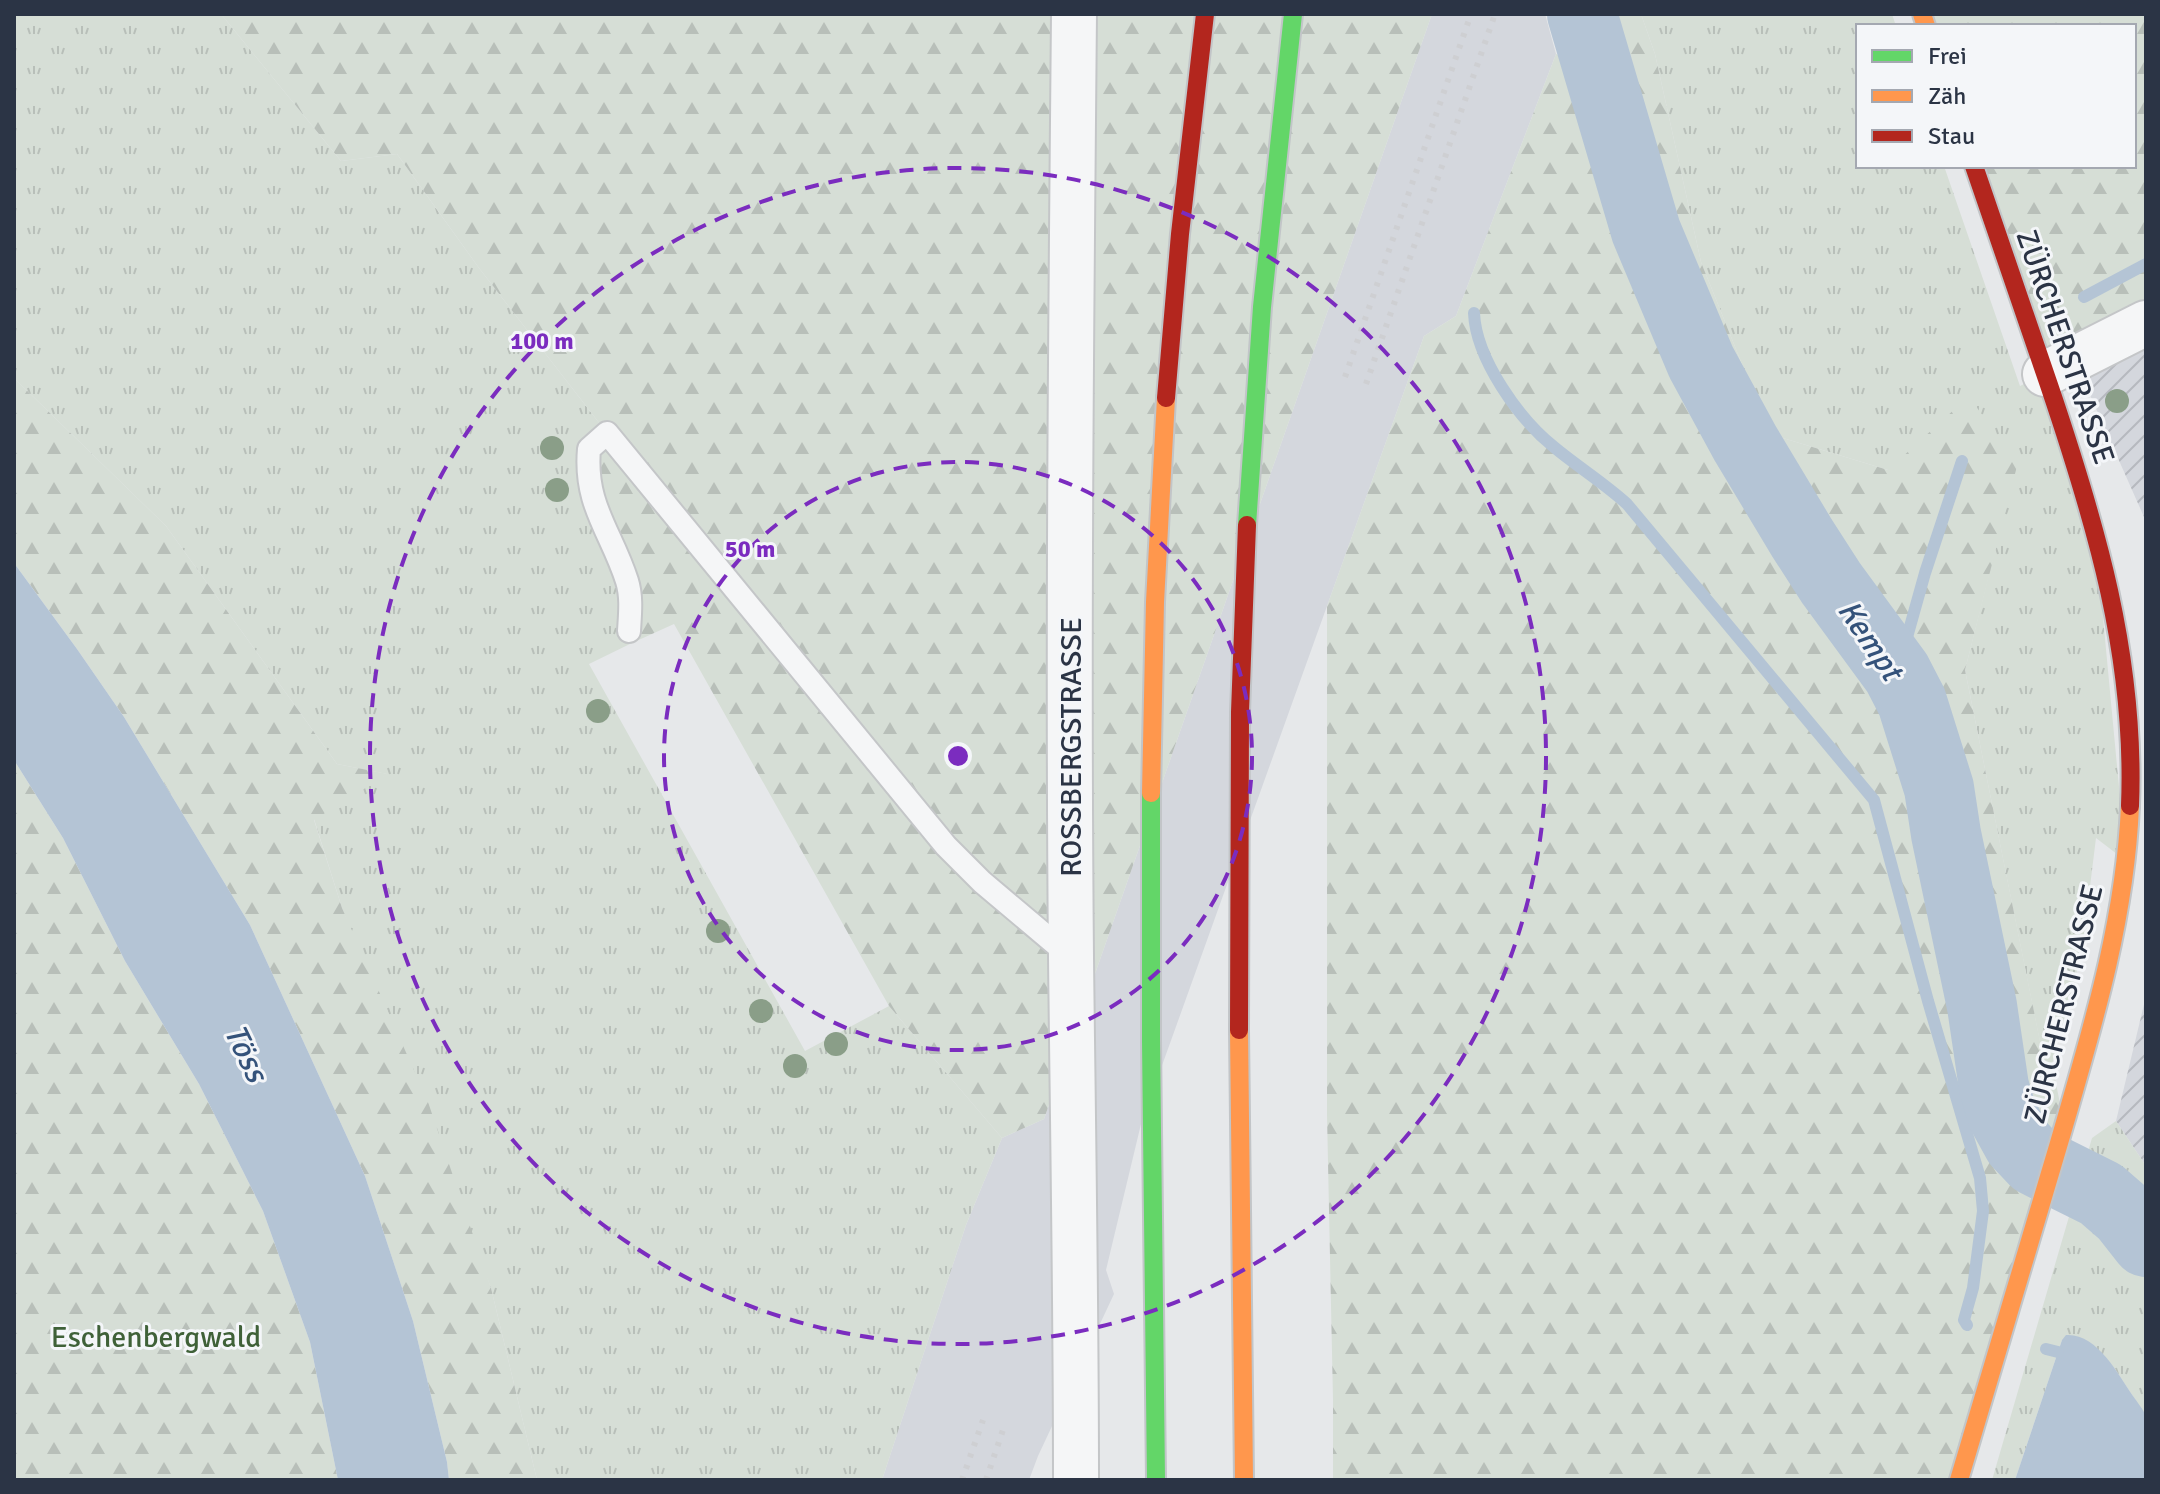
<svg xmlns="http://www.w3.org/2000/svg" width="2160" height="1494" font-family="Signika,sans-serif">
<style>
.built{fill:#d4d7dd}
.industrial{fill:url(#industrial-furrows)}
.grass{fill:url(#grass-tufts)}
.forest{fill:url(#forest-firs)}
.water{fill:#b4c4d5}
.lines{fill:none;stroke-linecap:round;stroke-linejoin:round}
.stream{stroke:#b4c4d5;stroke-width:12}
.river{stroke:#b4c4d5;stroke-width:70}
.lane-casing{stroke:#c4c6c8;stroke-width:26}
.street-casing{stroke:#c4c6c8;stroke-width:48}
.fast-casing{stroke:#c2c5c8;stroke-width:22}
.slow-casing{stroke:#c2c5c8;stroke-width:22}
.jam-casing{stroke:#c2c5c8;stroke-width:22}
.lane{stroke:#f5f6f7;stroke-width:22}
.street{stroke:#f5f6f7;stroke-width:44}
.fast{stroke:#63d668;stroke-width:18}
.slow{stroke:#ff974d;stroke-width:18}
.jam{stroke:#b3261e;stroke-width:18}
.rail{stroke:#cecfd2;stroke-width:6;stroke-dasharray:4 8;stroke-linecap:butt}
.tree{fill:#8a9e88}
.ring{fill:none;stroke:#7b2cbf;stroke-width:4;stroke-dasharray:14 10}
.labels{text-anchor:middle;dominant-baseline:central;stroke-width:6;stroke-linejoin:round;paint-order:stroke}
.street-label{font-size:30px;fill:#2b3445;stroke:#f4f6f9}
.park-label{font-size:30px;fill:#3f6138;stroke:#f4f6f9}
.water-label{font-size:32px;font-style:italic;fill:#34527a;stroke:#f4f6f9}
.centre{fill:#7b2cbf;stroke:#f4f6f9;stroke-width:4}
.ring-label{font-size:24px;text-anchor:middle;font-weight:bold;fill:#7b2cbf;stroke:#f4f6f9;stroke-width:6;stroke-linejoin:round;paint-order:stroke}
</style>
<defs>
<pattern id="industrial-furrows" width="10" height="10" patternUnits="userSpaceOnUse" patternTransform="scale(2)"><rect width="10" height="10" fill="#d4d7dd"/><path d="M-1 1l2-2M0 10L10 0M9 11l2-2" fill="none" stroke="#b6b9bf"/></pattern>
<pattern id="grass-tufts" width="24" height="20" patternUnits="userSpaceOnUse" patternTransform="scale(2)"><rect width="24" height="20" fill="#d6ded6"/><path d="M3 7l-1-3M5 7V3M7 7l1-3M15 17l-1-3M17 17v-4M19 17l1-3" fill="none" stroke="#b8bfb9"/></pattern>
<pattern id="forest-firs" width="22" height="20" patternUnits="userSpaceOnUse" patternTransform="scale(2)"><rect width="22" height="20" fill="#d6ded6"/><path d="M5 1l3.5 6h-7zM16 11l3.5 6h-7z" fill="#b8bfb9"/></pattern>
</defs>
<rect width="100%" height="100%" fill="#e6e8ea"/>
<path class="built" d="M1432 14H1545L1556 54 1456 316 1424 336 1141 1124 1106 1270 1114 1294 1038 1456 1029 1480H882L966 1225 1002 1138 1044 1119Z"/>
<g class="industrial">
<path d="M2146 323V525L2144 517 2075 361Z"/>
<path d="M2146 996V1166L2116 1121Z"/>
</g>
<g class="grass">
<path d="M14 14H221L341 161 397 154 479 268 607 433 627 581 632 643 589 664 805 1051 889 1006 1002 1138 966 1225 882 1480H537L491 1288 342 908 314 819 387 774 337 764 166 526 14 378Z"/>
<path d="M1641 14H1892L1896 26H1858V166H1944L2020 386 2045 374 2094 522 2126 861 2096 838 2084 935 2073 990 2052 1064 2044 1062 1965 670 2016 466 1888 470 1770 434 1701 262 1655 54Z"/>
<path d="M2116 1121 2146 1166V1416L2115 1369 2099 1351 2062 1340 2015 1480H1992L2092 1138Z"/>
</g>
<g class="forest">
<path d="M221 14H1432L1044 1119 1002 1138 889 1006 674 624 632 643 590 484 607 433 479 268 397 154 341 161Z"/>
<path d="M1610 14H1641L1655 54 1701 262 1770 434 1888 470 1969 396 2017 466 1965 670 2044 1061 2052 1064 2064 1123 1959 1480H1333V1400L1327 1115V606L1424 336 1456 316 1556 54 1566 58 1618 43Z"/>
<path d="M1922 14H2146V323L2045 374 1974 166H2134V26H1926Z"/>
<path d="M14 378 166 526 337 764 388 774 314 820 342 908 428 1102 491 1288 537 1480H449L447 1462 413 1321 365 1176 250 925 124 717 77 649 14 563Z"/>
<path d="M14 760 63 838 125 961 199 1084 263 1211 310 1342 338 1480H14Z"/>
</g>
<g class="water">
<path d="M1553 14H1610L1618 43 1566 58Z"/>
<path d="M14 563 77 649 124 717 250 925 365 1176 413 1321 447 1462 449 1480H338L310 1342 263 1211 199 1084 125 961 63 838 14 760Z"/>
<path d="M2066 1335C2097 1333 2118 1374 2133 1396 2137 1402 2144 1410 2146 1417 2149 1431 2146 1464 2146 1480H2015L2062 1340Z"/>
</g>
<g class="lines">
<g class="stream">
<path d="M2084 297 2146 264"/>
<path d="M1474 313C1476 359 1519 419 1554 447 1578 467 1604 483 1627 504L1874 800 1928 1001 1980 1178 1983 1211 1973 1288 1964 1320 1967 1325"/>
<path d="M1897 673 1925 573 1962 461"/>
<path d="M2046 1349 2058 1352"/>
</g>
<path class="river" d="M1582 14 1646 231 1701 362 1745 443 1802 538 1831 583 1897 673 1912 702 1939 788 1946 834 1982 1006 1994 1087 2002 1114 2018 1143 2035 1161 2101 1194 2124 1214 2146 1242"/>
<g class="lane-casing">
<path id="lane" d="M629 631C630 614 632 597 627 581 611 531 584 505 589 449L607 433 946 846 982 882 1071 957"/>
</g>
<g class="street-casing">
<g id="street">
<path d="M1074 14C1071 328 1068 643 1071 957 1073 1131 1076 1306 1076 1480"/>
<path d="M2045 374 2146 323"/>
</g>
</g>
<g class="fast-casing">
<g id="fast">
<path d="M1247 525 1262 307 1293 14"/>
<path d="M1151 793V1041L1156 1480"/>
</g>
</g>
<g class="slow-casing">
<g id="slow">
<path d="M1922 14 1926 26"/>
<path d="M1151 793 1155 602 1166 398"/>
<path d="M1239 1030 1244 1480"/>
<path d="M1959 1480C1992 1368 2026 1255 2059 1143 2091 1032 2125 923 2130 806"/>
</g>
</g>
<g class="jam-casing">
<g id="jam">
<path d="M1974 166C1999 239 2024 312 2049 385 2096 524 2136 658 2130 806"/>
<path d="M1166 398 1180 234 1205 14"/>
<path d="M1239 1030 1240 712 1247 525"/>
</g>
</g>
<use href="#lane" class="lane"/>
<use href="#street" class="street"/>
<use href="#fast" class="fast"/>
<use href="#slow" class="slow"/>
<use href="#jam" class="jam"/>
<g class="rail">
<path d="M1345 377 1471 14"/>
<path d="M1366 384 1495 14"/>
<path d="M962 1480 983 1420"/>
<path d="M986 1480 1004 1427"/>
</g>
</g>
<g class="tree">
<circle cx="2117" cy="401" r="12"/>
<circle cx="552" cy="448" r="12"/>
<circle cx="557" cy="490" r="12"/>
<circle cx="598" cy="711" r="12"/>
<circle cx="718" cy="931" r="12"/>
<circle cx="761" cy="1011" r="12"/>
<circle cx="836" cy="1044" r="12"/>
<circle cx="795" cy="1066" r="12"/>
</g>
<g class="ring">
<circle cx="958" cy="756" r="294"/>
<circle cx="958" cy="756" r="588"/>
</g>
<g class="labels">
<g class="street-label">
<text transform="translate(2065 347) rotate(71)">ZÜRCHERSTRASSE</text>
<text transform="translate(1071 747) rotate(-90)">ROSSBERGSTRASSE</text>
<text transform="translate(2064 1004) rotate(-76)">ZÜRCHERSTRASSE</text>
</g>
<g class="park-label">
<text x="156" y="1337">Eschenbergwald</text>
</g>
<g class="water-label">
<text transform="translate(1870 640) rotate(56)">Kempt</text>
<text transform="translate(246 1053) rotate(64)">Töss</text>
</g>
</g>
<circle cx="958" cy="756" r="12" class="centre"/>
<g class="ring-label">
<text x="542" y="349">100 m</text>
<text x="750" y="557">50 m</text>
</g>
<rect width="2160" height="1494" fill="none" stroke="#2b3445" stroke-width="32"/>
<rect x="1856" y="24" width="280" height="144" fill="#f4f6f9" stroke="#a4a8b1" stroke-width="2"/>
<rect x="1872" y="50" width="40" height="12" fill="#63d668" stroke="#a4a8b1" stroke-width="2"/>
<text x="1928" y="64" font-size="24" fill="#2b3445">Frei</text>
<rect x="1872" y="90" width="40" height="12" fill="#ff974d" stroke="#a4a8b1" stroke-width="2"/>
<text x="1928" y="104" font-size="24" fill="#2b3445">Zäh</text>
<rect x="1872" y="130" width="40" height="12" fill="#b3261e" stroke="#a4a8b1" stroke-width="2"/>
<text x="1928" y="144" font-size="24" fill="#2b3445">Stau</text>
</svg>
